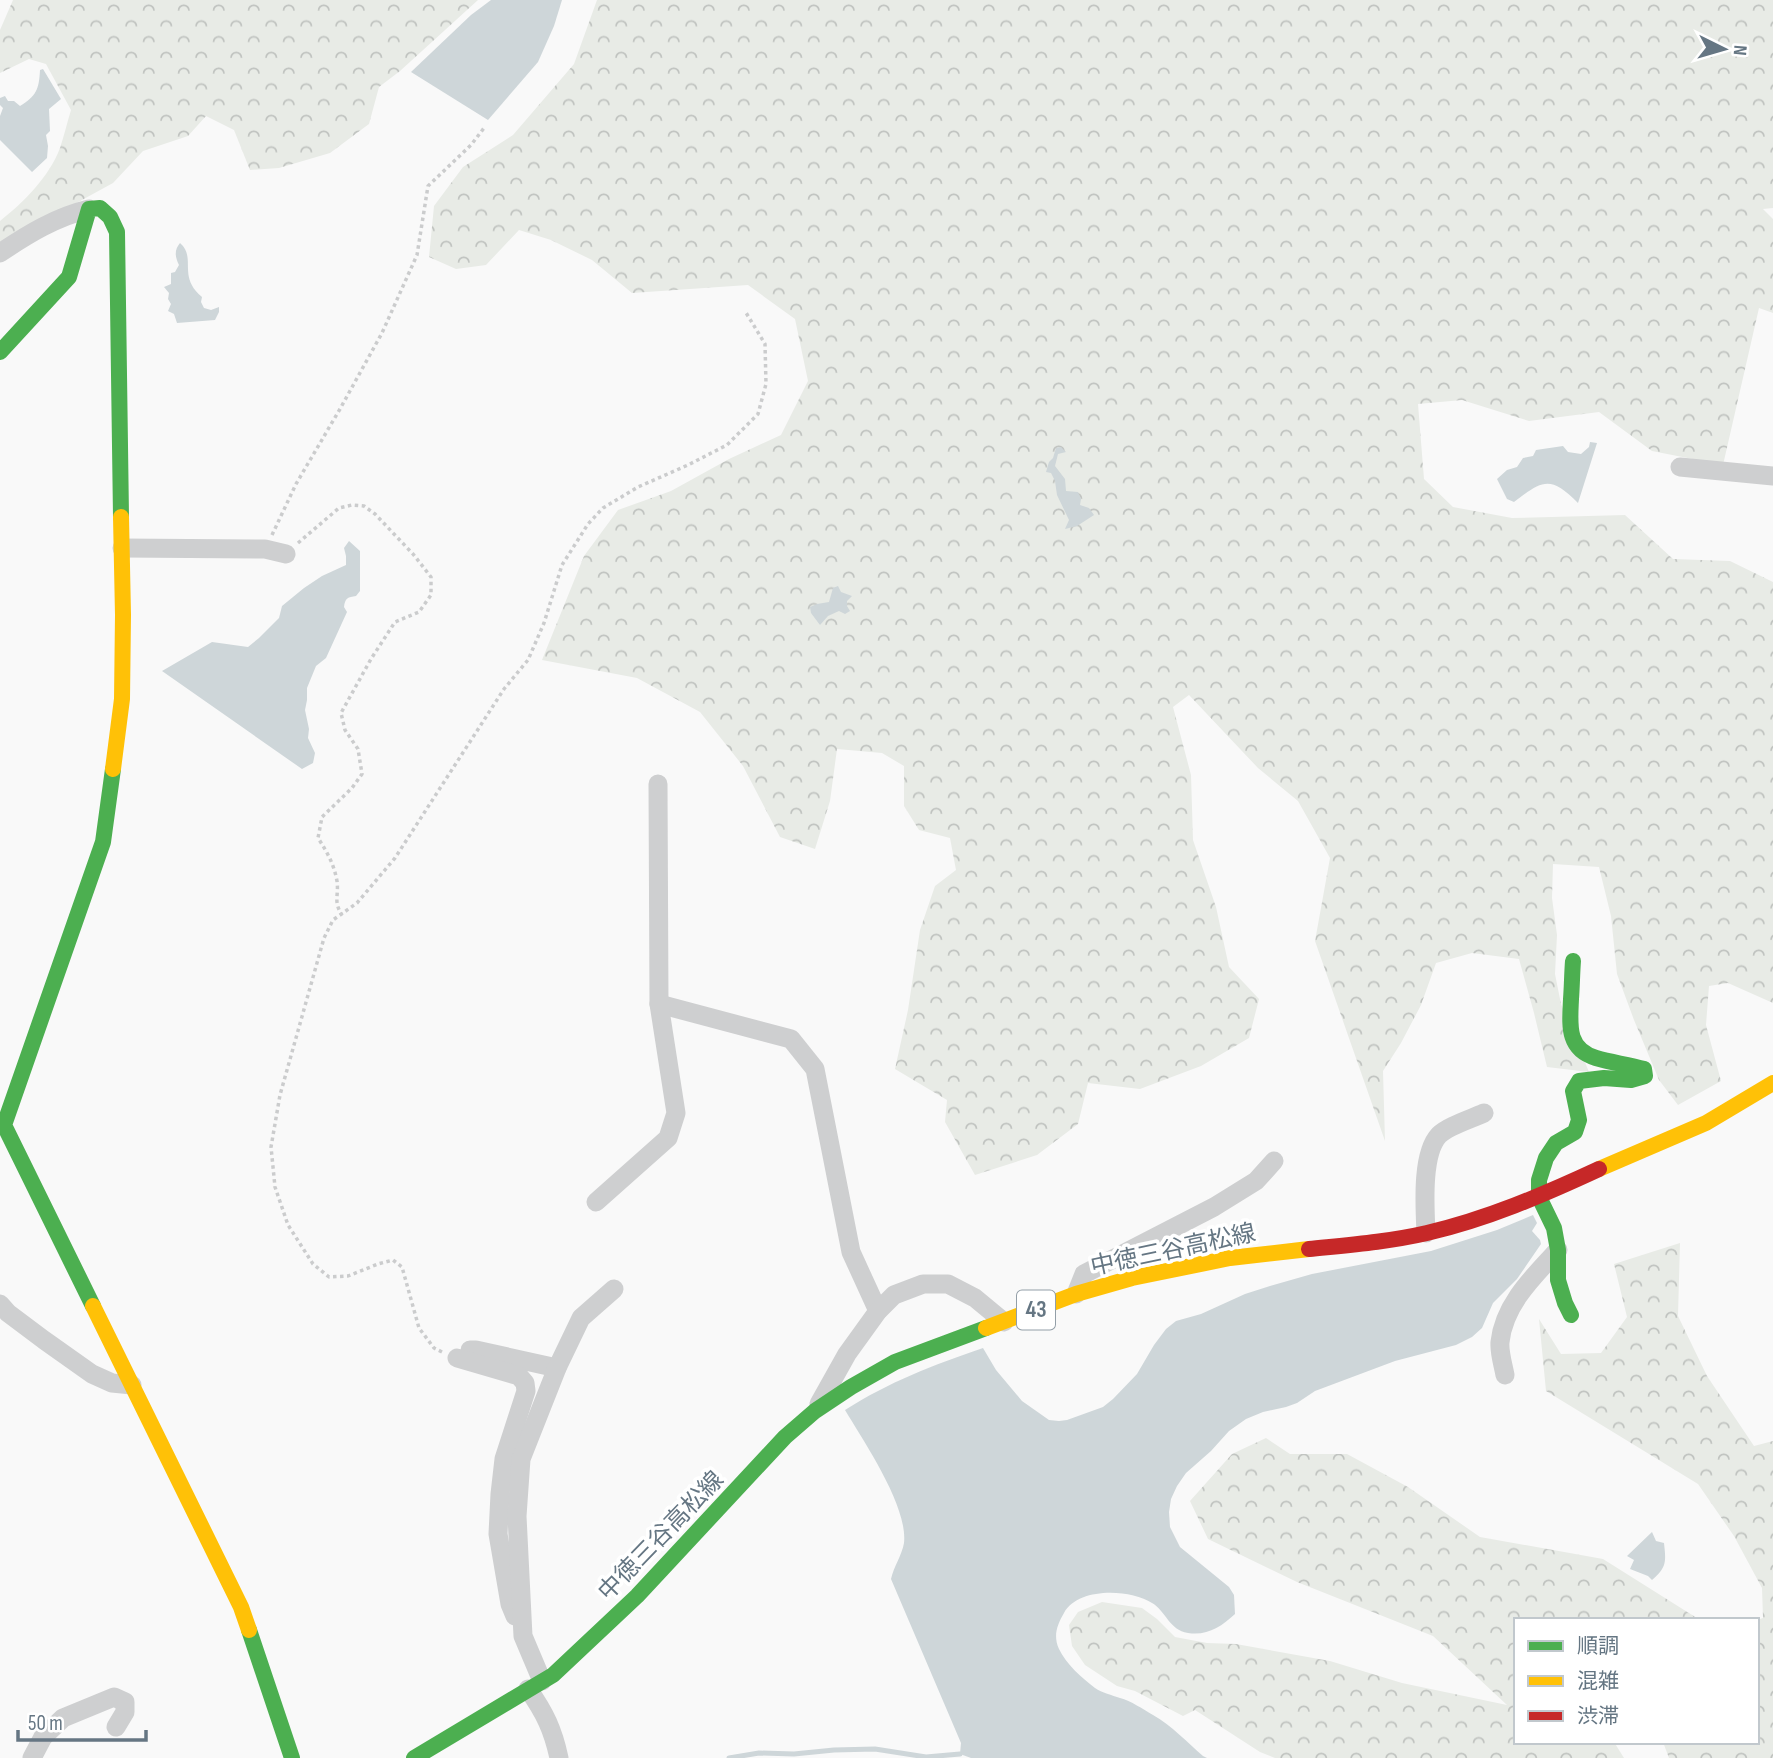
<svg xmlns="http://www.w3.org/2000/svg" width="1773" height="1758" font-family="'Sofia Sans Condensed','Noto Sans JP',sans-serif">
<style>
.forest{fill:url(#forest-crowns)}
.water{fill:#ced6d9}
.lines{fill:none;stroke-linecap:round;stroke-linejoin:round}
.stream{stroke:#ced6d9;stroke-width:5}
.path{stroke:#cbcccd;stroke-width:3.5;stroke-dasharray:3.5 3.5;stroke-linecap:butt}
.street{stroke:#cecfd0;stroke-width:19}
.fast{stroke:#4caf50;stroke-width:16}
.slow{stroke:#ffc107;stroke-width:16}
.jam{stroke:#c62828;stroke-width:16}
.labels{text-anchor:middle;dominant-baseline:central;stroke-width:7;stroke-linejoin:round;paint-order:stroke}
.shield{fill:#fff;stroke:#939fa8;stroke-width:2}
.shield-label{font-size:23px;font-weight:bold;fill:#657683}
.street-label{font-size:24px;fill:#657683;stroke:#fff}
</style>
<defs>
<pattern id="forest-crowns" width="20" height="18" patternUnits="userSpaceOnUse" patternTransform="scale(1.75)"><rect width="20" height="18" fill="#e8ebe6"/><path d="M2 6a3 3 0 1 1 6 0M12 15a3 3 0 1 1 6 0" fill="none" stroke="#c0c3c0"/></pattern>
</defs>
<rect width="100%" height="100%" fill="#f9f9f9"/>
<g class="forest">
<path d="M13 0H478L400 71 379 87 369 124 330 153 279 168 250 170 234 130 206 116 188 136 143 151 113 183 71 206 0 242V221C24 202 49 177 60 148 64 136 67 123 71 110L46 64 29 59 0 73V30Z"/>
<path d="M597 0H1773V208L1763 209 1773 219V313L1759 308 1723 465 1652 451 1599 412 1529 421 1462 400 1418 404 1424 479 1453 507 1512 518 1625 515 1673 559 1730 561 1773 582V1003L1728 983 1709 986 1706 1025 1721 1081 1678 1105 1659 1080 1634 1020 1617 974 1611 916 1599 867 1553 864 1552 898 1557 935 1555 974 1561 1004 1589 1072 1547 1067 1534 1013 1519 959 1472 953 1436 963 1421 1005 1401 1043 1383 1071 1385 1141 1315 941 1330 858 1298 801 1258 768 1189 695 1173 707 1191 775 1193 840 1216 907 1229 967 1259 999 1249 1038 1201 1066 1140 1089 1088 1083 1078 1124 1037 1155 975 1175 945 1122 947 1100 895 1069 908 1010 920 930 935 886 956 870 950 838 919 830 904 806V766L882 753 837 749 830 801 815 849 780 837 743 766 700 712 637 678 542 660 584 556 618 510 671 491 729 459 781 435 808 381 795 319 748 285 632 293 592 260 551 240 519 230 486 265 456 269 429 257 434 206 463 167 513 135 574 64Z"/>
<path d="M1680 1243 1678 1316 1707 1376 1754 1446 1773 1441V1758H1669L1663 1742H1757V1620L1763 1618 1762 1588 1734 1536 1698 1484 1546 1391 1539 1319 1561 1354 1601 1353 1627 1317 1614 1264Z"/>
<path d="M1266 1438 1290 1454H1347L1408 1487 1480 1537 1603 1559 1700 1620H1516V1742H1614L1624 1758H1275L1260 1752 1195 1710 1183 1716 1135 1691 1117 1686 1085 1665 1072 1646 1069 1625 1078 1612 1102 1602 1142 1608 1157 1619 1175 1637 1207 1643 1236 1644 1330 1661 1402 1683 1507 1705 1433 1636 1297 1582 1208 1539 1190 1501 1232 1454Z"/>
</g>
<g class="water">
<path d="M491 0H562L554 26 538 62 488 120 411 72 471 15Z"/>
<path d="M43 69 61 99 49 109 50 131 46 135 48 146 47 158 32 172 0 140V116L3 108 0 105V98L5 96 8 101H14L20 106C36 96 39 90 40 70Z"/>
<path d="M180 243C197 258 177 276 202 297L201 302 204 308 211 310 219 307V312L215 320 177 323 174 314 168 311 171 304 168 299 169 293 164 287 171 284V273L175 272 179 265C175 257 174 250 180 243Z"/>
<path d="M1590 442 1597 443 1578 503C1550 475 1543 480 1514 502L1507 499 1497 479 1507 470 1517 467 1523 458 1533 456 1536 450 1563 446 1568 452 1581 454 1589 447Z"/>
<path d="M1061 447 1066 452 1058 454 1055 466 1065 479 1066 491 1078 492 1081 499 1080 505 1089 508 1094 515 1077 526 1065 529 1069 520 1057 495 1055 481 1051 473 1046 472 1049 462 1053 458 1056 448Z"/>
<path d="M349 541 360 551V591L356 596C348 597 345 598 344 607L347 612 326 658 316 666 307 688V700L305 710 309 729 308 738 315 753 313 763 302 769 162 671 212 642 248 647 259 638 279 618 282 606 304 588 322 576 346 565V556L344 548Z"/>
<path d="M838 586 841 592 852 596 847 601V606L850 611 845 614 839 611 828 616 820 625 811 613 810 607 817 604 829 602 833 588Z"/>
<path d="M1533 1215 1537 1223 1532 1231 1540 1240 1541 1244 1517 1279 1493 1303 1482 1328 1472 1337 1456 1345 1395 1361 1315 1391 1297 1403 1286 1407 1263 1412 1246 1419 1229 1431 1211 1451 1186 1473 1177 1486 1171 1499 1169 1512 1170 1527 1180 1547 1229 1587 1234 1595 1235 1614C1221 1627 1207 1636 1188 1633 1169 1630 1166 1611 1152 1603 1130 1589 1078 1587 1064 1613 1057 1625 1053 1636 1059 1649 1066 1664 1082 1678 1095 1688 1102 1693 1112 1695 1120 1698 1131 1701 1143 1709 1153 1715 1172 1726 1187 1742 1203 1756L1207 1758H971L960 1754 961 1743 891 1579C894 1566 902 1555 904 1543 908 1506 864 1442 845 1410 889 1382 933 1365 983 1348L996 1370 1022 1401 1049 1420 1059 1421 1067 1420 1103 1407 1113 1399 1137 1374 1154 1345 1166 1329 1176 1321 1201 1314 1245 1294 1270 1286 1312 1274 1431 1251 1497 1230Z"/>
<path d="M1652 1532 1656 1541 1664 1543C1666 1562 1667 1567 1652 1580L1648 1576 1630 1569 1634 1560 1627 1556Z"/>
</g>
<g class="lines">
<path class="stream" d="M729 1758 759 1753 794 1754 834 1750 875 1749 926 1757 960 1754"/>
<g class="path">
<path d="M272 535 296 484 340 409 382 333 417 255 428 186 471 145 484 128"/>
<path d="M298 543 339 508 352 505 364 506 375 514 413 554 431 577V595L419 612 395 622 371 659 341 713 345 730 358 749 362 774 352 788 322 817 318 838C327 852 334 864 337 881 339 896 333 901 342 915"/>
<path d="M442 1352 434 1348 419 1328 402 1267 393 1260 378 1264 348 1276 329 1277 313 1264 288 1225 275 1187 271 1147 280 1095 324 938 333 920 357 903 395 858 504 689 528 660 544 623 562 565 588 524 603 508 638 487 688 465 727 445 758 414 766 384 765 344 745 311"/>
</g>
<g class="street">
<path d="M0 253C28 234 56 217 89 209"/>
<path d="M1680 467 1773 476"/>
<path d="M122 548 265 549 286 554"/>
<path d="M659 1004 791 1039 815 1069 851 1252 878 1311"/>
<path d="M596 1202 668 1138 676 1113 659 1004 658 784"/>
<path d="M1426 1233C1425 1208 1421 1154 1439 1135 1448 1126 1471 1119 1484 1113"/>
<path d="M1076 1294 1084 1274 1214 1207 1256 1181 1274 1161"/>
<path d="M0 1304 8 1313 44 1340 92 1374 112 1383 132 1385"/>
<path d="M470 1350H476L557 1368"/>
<path d="M457 1358 519 1376 525 1383 526 1391 504 1459 500 1494 498 1534 510 1604 515 1616"/>
<path d="M1505 1375C1503 1364 1499 1352 1500 1342 1504 1304 1534 1276 1558 1250"/>
<path d="M819 1404 847 1354 878 1311 894 1295 923 1284H948L975 1298 1004 1322"/>
<path d="M542 1681 523 1636 517 1516 521 1459 557 1368 581 1318 614 1289"/>
<path d="M528 1689C545 1713 553 1730 559 1758"/>
<path d="M32 1758 43 1737 63 1718 114 1697 125 1702V1712L116 1727"/>
</g>
<g class="fast">
<path d="M0 352 69 277 89 209 100 208 110 217 117 232 121 517"/>
<path d="M93 1306 4 1125 103 842 113 769"/>
<path d="M1571 1315 1565 1303 1558 1280V1250L1554 1228 1539 1197V1180L1546 1158 1556 1143 1575 1132 1579 1120 1573 1091 1579 1081 1604 1078 1631 1080 1645 1076 1644 1069C1628 1064 1612 1063 1596 1058 1566 1049 1570 1024 1571 999 1572 986 1572 974 1573 961"/>
<path d="M249 1630 292 1758"/>
<path d="M414 1758 553 1675 637 1596 785 1437 815 1411 851 1387 895 1362 986 1328"/>
</g>
<g class="slow">
<path d="M113 769 122 699 123 615 121 517"/>
<path d="M1599 1169 1706 1123 1773 1083"/>
<path d="M93 1306 241 1607 249 1630"/>
<path d="M986 1328 1076 1294 1132 1278 1230 1258 1309 1249"/>
</g>
<path class="jam" d="M1309 1249C1348 1245 1388 1242 1427 1233 1487 1219 1543 1195 1599 1169"/>
</g>
<g class="labels">
<rect class="shield" x="1017" y="1290.5" width="38" height="39" rx="5"/>
<g class="shield-label">
<text x="1036" y="1310">43</text>
</g>
<g class="street-label">
<text transform="translate(1173 1250) rotate(-12)">中徳三谷高松線</text>
<text transform="translate(661 1536) rotate(-46)">中徳三谷高松線</text>
</g>
</g>
<rect x="1514" y="1618" width="245" height="126" fill="#ffffff" stroke="#c1c8cd" stroke-width="2"/>
<rect x="1528" y="1641" width="35" height="10" fill="#4caf50" stroke="#c1c8cd" stroke-width="2"/>
<text x="1577" y="1653" font-size="21" fill="#657683">順調</text>
<rect x="1528" y="1676" width="35" height="10" fill="#ffc107" stroke="#c1c8cd" stroke-width="2"/>
<text x="1577" y="1688" font-size="21" fill="#657683">混雑</text>
<rect x="1528" y="1711" width="35" height="10" fill="#c62828" stroke="#c1c8cd" stroke-width="2"/>
<text x="1577" y="1723" font-size="21" fill="#657683">渋滞</text>
<g transform="translate(1724 49) rotate(95)" stroke="#ffffff" stroke-width="5" paint-order="stroke">
<path d="M0-5L12 26L0 18L-12 26Z" fill="#657683"/>
<text y="-10" font-size="19" font-weight="bold" text-anchor="middle" fill="#657683">N</text>
</g>
<path d="M18 1730v10h128v-10" fill="none" stroke="#657683" stroke-width="3.5"/>
<text x="28" y="1730" font-size="21" fill="#657683" stroke="#ffffff" stroke-width="5" paint-order="stroke">50 m</text>
</svg>
